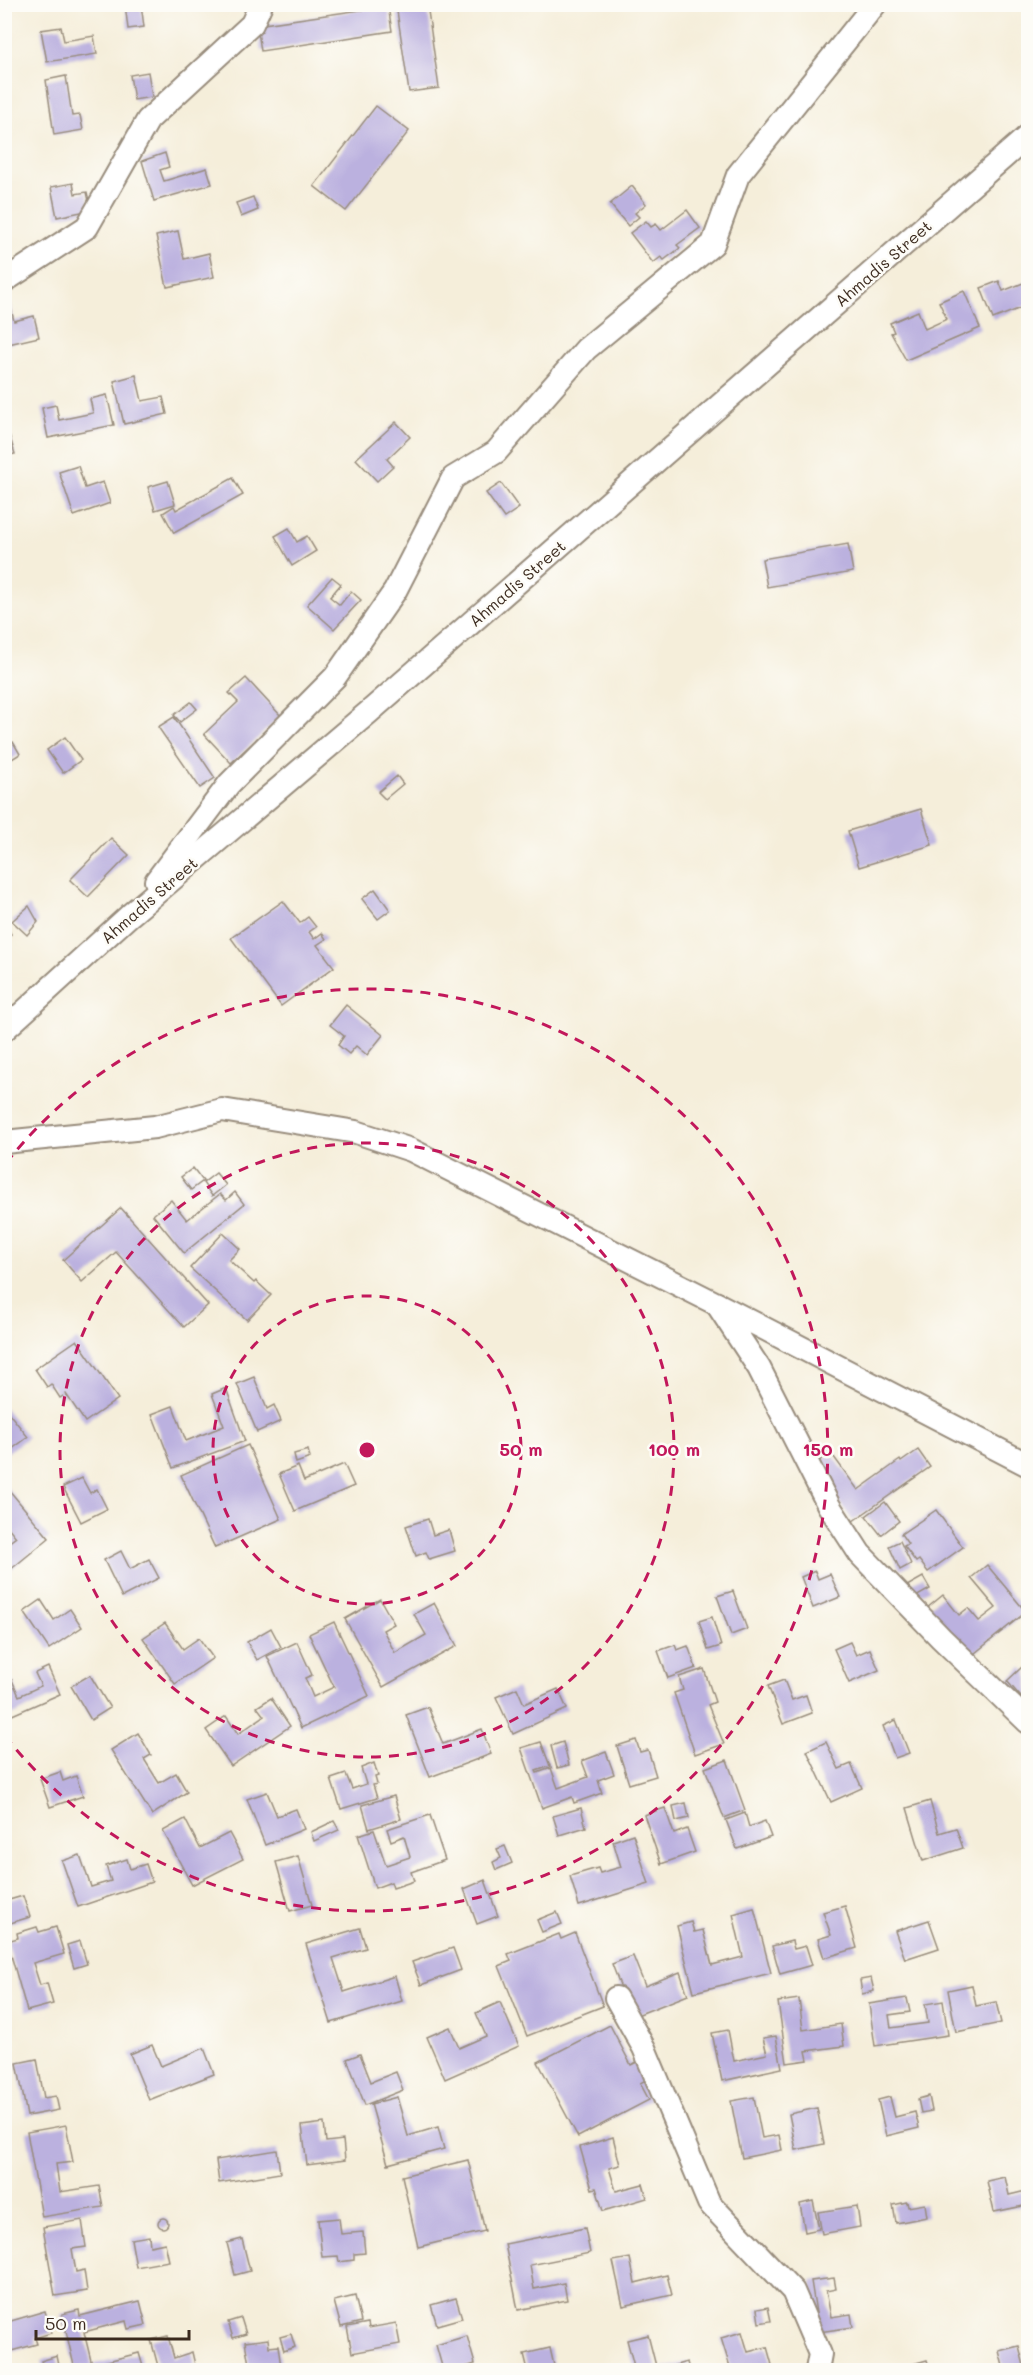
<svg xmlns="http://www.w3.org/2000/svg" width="1033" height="2375" font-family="Mali,sans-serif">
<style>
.building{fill:#bbb1df}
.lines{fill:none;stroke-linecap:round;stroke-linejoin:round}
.minor-casing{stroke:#988c7c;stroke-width:26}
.minor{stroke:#fff;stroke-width:22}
.ring{fill:none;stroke:#c2185b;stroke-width:3;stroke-dasharray:10 8}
.labels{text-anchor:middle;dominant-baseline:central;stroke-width:5;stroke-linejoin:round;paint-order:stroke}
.street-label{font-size:16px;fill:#3b2a1e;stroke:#fdfcf7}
.centre{fill:#c2185b;stroke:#fdfcf7;stroke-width:3}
.ring-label{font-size:18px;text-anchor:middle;font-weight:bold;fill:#c2185b;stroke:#fdfcf7;stroke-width:5;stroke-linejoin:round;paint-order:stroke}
</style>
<rect width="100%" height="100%" fill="#fdfcf7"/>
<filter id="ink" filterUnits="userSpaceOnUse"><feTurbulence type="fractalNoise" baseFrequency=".0167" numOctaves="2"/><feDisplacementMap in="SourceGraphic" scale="12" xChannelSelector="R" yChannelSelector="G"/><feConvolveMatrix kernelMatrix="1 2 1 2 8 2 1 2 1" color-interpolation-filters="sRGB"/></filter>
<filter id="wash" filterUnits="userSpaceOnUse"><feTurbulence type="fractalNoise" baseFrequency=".008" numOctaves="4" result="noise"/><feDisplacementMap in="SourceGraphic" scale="24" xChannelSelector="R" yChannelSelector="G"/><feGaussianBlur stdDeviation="1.35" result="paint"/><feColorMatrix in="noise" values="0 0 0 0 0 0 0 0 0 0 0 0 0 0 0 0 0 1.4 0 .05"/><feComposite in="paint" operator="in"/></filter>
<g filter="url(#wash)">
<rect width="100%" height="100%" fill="#f5eeda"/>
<g id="blocks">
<g class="building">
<path d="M125 4H141L144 27 128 29Z"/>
<path d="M396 4H427L439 88 409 92Z"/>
<path d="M388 6 392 31 261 51 257 25Z"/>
<path d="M61 27 64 41 94 36 97 54 47 62 41 30Z"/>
<path d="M148 72 152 97 134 100 130 75Z"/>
<path d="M66 76 72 116 80 115 83 130 54 135 46 80Z"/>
<path d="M376 106 409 131 346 211 314 186Z"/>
<path d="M165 153 169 167 160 170 164 181 207 168 212 184 154 201 142 161Z"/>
<path d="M73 183 75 194 87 192 91 210 57 217 51 187Z"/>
<path d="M632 186 646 204 635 213 639 217 628 226 610 204Z"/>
<path d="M253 197 258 210 241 217 236 203Z"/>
<path d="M687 210 700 228 677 245 680 248 664 260 661 257 653 263 630 233 646 221 651 227 656 224 661 230Z"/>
<path d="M178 231 184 259 209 253 214 277 167 287 156 236Z"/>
<path d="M999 281 1003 291 1028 281V305L993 319 981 288Z"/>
<path d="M964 291 980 328 906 360 891 333 894 332 890 323 918 311 925 329 947 319 939 302Z"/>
<path d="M4 296H8L14 321 34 316 39 337 4 345Z"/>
<path d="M136 375 142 401 163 397 167 414 124 424 114 381Z"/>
<path d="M107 395 114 425 48 438 42 408 56 405 59 420 93 413 90 399Z"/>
<path d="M396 422 410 437 387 459 393 466 377 481 356 459Z"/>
<path d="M8 431 15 454 4 456V432Z"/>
<path d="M78 466 85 488 103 482 110 503 74 516 59 472Z"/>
<path d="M233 478 243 495 174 533 163 513 174 506 176 510Z"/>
<path d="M168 481 175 504 155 510 148 487Z"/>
<path d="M501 483 519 508 504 518 486 493Z"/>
<path d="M289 528 297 542 307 536 316 551 292 566 275 536Z"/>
<path d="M848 544 853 572 767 587 762 559Z"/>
<path d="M332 577 341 584 330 597 340 605 351 591 361 600 334 629 307 605Z"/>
<path d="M246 678 281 716 231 763 204 734 238 702 229 693Z"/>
<path d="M191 702 197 709 180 722 174 715Z"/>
<path d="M174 717 215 778 200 788 158 727Z"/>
<path d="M65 737 81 760 63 773 47 750Z"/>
<path d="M13 742 20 754 4 764V748Z"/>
<path d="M397 776 403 784 385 799 378 792Z"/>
<path d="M921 809 932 845 859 867 848 831Z"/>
<path d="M111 838 129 855 88 897 70 880Z"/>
<path d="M375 889 390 910 378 919 362 899Z"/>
<path d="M283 901 300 923 308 917 316 927 309 932 314 939 322 933 326 939 317 945 334 967 281 1006 231 938Z"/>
<path d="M29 906 38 922 27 935 12 921Z"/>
<path d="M4 922 11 934 4 940Z"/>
<path d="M346 1005 383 1035 367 1055 356 1046 349 1054 338 1045 344 1036 330 1025Z"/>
<path d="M193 1168 203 1181 191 1190 181 1177Z"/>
<path d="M216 1173 226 1185 212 1196 203 1183Z"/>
<path d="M235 1192 244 1204 184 1253 153 1215 171 1200 187 1220 220 1194 226 1200Z"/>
<path d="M121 1208 208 1305 184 1327 116 1252 82 1282 63 1260Z"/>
<path d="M223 1233 240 1249 229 1260 254 1283 256 1281 271 1295 247 1320 190 1268Z"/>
<path d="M77 1340 118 1399 85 1422 66 1394 60 1398 51 1384 47 1387 35 1369Z"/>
<path d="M254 1377 267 1409 274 1405 281 1421 257 1432 237 1384Z"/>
<path d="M226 1388 245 1441 173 1468 152 1414 173 1406 186 1441 224 1426 212 1394Z"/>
<path d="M4 1407 28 1437 4 1455Z"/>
<path d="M248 1445 281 1519 215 1548 181 1475Z"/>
<path d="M308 1450 310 1458 296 1463 294 1454Z"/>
<path d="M918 1450 930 1467 853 1521 813 1465 831 1453 858 1490 900 1460 901 1462Z"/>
<path d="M344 1464 354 1486 295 1511 279 1474 298 1466 304 1481Z"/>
<path d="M82 1478 90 1493 97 1489 107 1509 81 1522 63 1487Z"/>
<path d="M4 1484 49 1538 4 1575V1546L16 1537 4 1522Z"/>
<path d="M885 1502 899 1521 881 1535 866 1516Z"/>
<path d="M936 1510 963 1547 928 1572 919 1560 916 1562 904 1546 908 1544 901 1534Z"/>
<path d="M428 1519 433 1535 449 1530 455 1551 429 1559 426 1552 416 1556 406 1526Z"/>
<path d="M900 1541 911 1564 900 1570 889 1546Z"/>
<path d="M121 1551 130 1569 149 1559 159 1578 122 1597 104 1560Z"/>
<path d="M987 1565 1026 1612 970 1657 927 1608 943 1595 959 1615 968 1608 979 1621 996 1608 971 1578Z"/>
<path d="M815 1571 818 1579 830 1574 840 1597 813 1608 801 1577Z"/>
<path d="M923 1577 930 1589 914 1598 907 1586Z"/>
<path d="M733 1591 747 1629 731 1635 717 1596Z"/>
<path d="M380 1599 394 1624 383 1630 395 1653 426 1635 414 1614 434 1603 457 1646 383 1687 345 1619Z"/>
<path d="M41 1600 54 1620 70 1609 82 1627 49 1649 24 1612Z"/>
<path d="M712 1617 721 1646 708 1650 699 1621Z"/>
<path d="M334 1622 369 1696 301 1728 267 1656 297 1642 312 1675 305 1678 313 1697 334 1687 309 1634Z"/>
<path d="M165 1623 183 1649 199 1638 213 1658 175 1684 143 1638Z"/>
<path d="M271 1628 281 1647 257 1660 247 1642Z"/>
<path d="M850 1642 856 1655 870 1649 879 1670 849 1683 834 1649Z"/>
<path d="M675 1645 677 1650 688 1646 696 1668 668 1678 658 1651Z"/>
<path d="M48 1667 60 1694 10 1716 5 1703V1683L12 1680 19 1696 41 1686 35 1673Z"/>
<path d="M1022 1667 1028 1673V1705L1007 1681Z"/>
<path d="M704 1669 715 1702 708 1705 724 1744 695 1754 674 1693 683 1690 679 1677Z"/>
<path d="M90 1675 110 1708 91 1720 71 1686Z"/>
<path d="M784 1680 792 1700 806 1695 812 1713 783 1724 768 1686Z"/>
<path d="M517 1688 524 1704 558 1689 567 1709 513 1734 496 1697Z"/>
<path d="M271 1698 290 1726 231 1766 206 1730 226 1716 238 1734 264 1716 257 1707Z"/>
<path d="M428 1707 443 1744 482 1729 491 1754 430 1777 406 1715Z"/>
<path d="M896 1720 909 1753 895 1758 883 1726Z"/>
<path d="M138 1733 151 1755 144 1759 159 1783 176 1773 187 1792 152 1815 111 1750Z"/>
<path d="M636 1740 640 1752 648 1750 656 1776 629 1784 617 1746Z"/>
<path d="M541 1742 550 1766 536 1771 537 1773 551 1768 558 1788 588 1777 582 1761 606 1752 614 1774 598 1780 602 1793 574 1803 572 1797 542 1808 521 1748Z"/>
<path d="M563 1742 569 1765 557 1768 551 1746Z"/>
<path d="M826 1742 839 1769 851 1764 862 1788 831 1802 807 1751Z"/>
<path d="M727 1760 745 1810 724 1818 705 1768Z"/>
<path d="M374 1763 378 1776 375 1777 377 1784 373 1785 377 1798 341 1809 331 1779 346 1774 352 1789 366 1784 361 1768Z"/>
<path d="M60 1772 63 1781 76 1776 83 1796 50 1807 40 1779Z"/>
<path d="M267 1792 277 1816 296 1809 304 1829 265 1845 247 1799Z"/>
<path d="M394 1796 401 1819 369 1829 362 1805Z"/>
<path d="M930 1801 939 1833 956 1828 963 1848 923 1861 907 1808Z"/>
<path d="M686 1803 689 1818 676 1821 673 1806Z"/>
<path d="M581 1808 586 1827 559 1835 553 1816Z"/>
<path d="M665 1808 674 1834 687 1829 695 1852 661 1864 644 1815Z"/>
<path d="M745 1813 749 1827 765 1821 771 1837 737 1849 726 1820Z"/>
<path d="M430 1815 445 1860 411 1872 414 1881 393 1888 391 1882 375 1888 358 1835 374 1830 386 1865 410 1857 404 1836 391 1841 387 1829Z"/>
<path d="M185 1819 200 1848 229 1833 243 1859 192 1885 163 1831Z"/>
<path d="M334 1821 339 1830 314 1841 311 1832Z"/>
<path d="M633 1834 649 1884 579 1906 570 1876 598 1868 600 1873 621 1867 613 1841Z"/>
<path d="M505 1846 512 1863 496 1870 493 1862 501 1858 497 1849Z"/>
<path d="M80 1855 91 1887 111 1881 106 1866 127 1859 130 1869 146 1864 152 1882 78 1907 62 1861Z"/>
<path d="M298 1856 312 1905 290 1911 276 1862Z"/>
<path d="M485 1880 498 1916 477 1924 464 1889Z"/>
<path d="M5 1887 9 1900 23 1896 30 1917 4 1925Z"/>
<path d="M845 1906 857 1948 824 1958 818 1939 831 1935 823 1912Z"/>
<path d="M754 1908 771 1973 694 1992 677 1926 691 1922 694 1932 703 1930 712 1965 743 1957 733 1914Z"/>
<path d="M557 1912 562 1924 542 1932 537 1920Z"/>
<path d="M929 1920 939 1948 905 1959 895 1931Z"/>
<path d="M37 1927 39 1932 56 1927 64 1954 33 1963 40 1985 47 1983 53 2004 27 2011 7 1941 18 1938 17 1933Z"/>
<path d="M360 1928 366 1948 333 1958 344 1992 395 1976 402 2001 331 2023 306 1944Z"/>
<path d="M575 1933 603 2006 527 2036 499 1966 511 1961 508 1954 559 1934 561 1939Z"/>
<path d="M80 1941 87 1964 74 1968 67 1945Z"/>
<path d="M792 1941 794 1949 806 1946 812 1965 780 1974 772 1946Z"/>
<path d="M453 1948 461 1970 421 1985 412 1962Z"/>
<path d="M633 1956 645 1986 680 1972 688 1995 632 2017 612 1964Z"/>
<path d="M871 1978 874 1991 862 1994 860 1980Z"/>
<path d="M972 1985 976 2006 996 2002 1001 2023 956 2032 948 1990Z"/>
<path d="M907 1998 910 2012 889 2015 891 2028 928 2023 925 2004 943 2001 948 2035 875 2046 869 2004Z"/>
<path d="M799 1999 803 2030 841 2024 844 2046 806 2051 808 2060 787 2063 778 2002Z"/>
<path d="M500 2002 519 2046 445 2079 427 2037 450 2027 459 2048 486 2036 476 2013Z"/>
<path d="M610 2025 631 2065 637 2062 646 2080 640 2083 649 2100 578 2137 538 2062Z"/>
<path d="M728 2030 734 2061 767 2054 763 2038 776 2036 782 2068 722 2081 712 2033Z"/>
<path d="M152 2045 161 2066 204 2048 214 2074 149 2100 130 2054Z"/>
<path d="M360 2054 371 2082 396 2072 403 2090 365 2105 347 2059Z"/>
<path d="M37 2059 44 2098 56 2096 59 2110 27 2116 17 2063Z"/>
<path d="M929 2096 932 2111 921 2113 918 2099Z"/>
<path d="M397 2097 408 2136 438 2127 444 2149 388 2164 371 2104Z"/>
<path d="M754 2097 762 2138 779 2135 782 2150 742 2158 731 2101Z"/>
<path d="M890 2097 895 2117 915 2112 919 2128 886 2136 878 2100Z"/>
<path d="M817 2108 824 2144 796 2150 789 2114Z"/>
<path d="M324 2123 326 2142 343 2140 345 2160 307 2165 302 2126Z"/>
<path d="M66 2125 73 2162 56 2164 60 2192 99 2186 103 2207 42 2217 27 2132Z"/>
<path d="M613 2137 620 2165 609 2168 616 2191 643 2184 647 2198 603 2211 596 2188 592 2189 580 2147Z"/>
<path d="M277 2150 280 2173 219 2183 216 2160Z"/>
<path d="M468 2160 485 2231 418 2247 402 2176Z"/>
<path d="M1005 2177 1009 2195 1026 2191 1028 2205 994 2212 987 2181Z"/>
<path d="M813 2201 819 2229 805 2232 800 2204Z"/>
<path d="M907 2202 908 2207 925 2204 927 2217 896 2223 893 2205Z"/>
<path d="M857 2206 860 2227 822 2234 818 2212Z"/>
<circle cx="163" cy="2223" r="5"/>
<path d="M339 2218 341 2234 363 2232 365 2253 354 2254V2260L339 2262 338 2256 322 2257 318 2220Z"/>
<path d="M82 2220 86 2247 72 2249 76 2272 84 2270 87 2291 55 2296 43 2227Z"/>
<path d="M585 2228 590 2253 530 2265 534 2289 564 2283 567 2300 518 2310 505 2244Z"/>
<path d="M149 2236 150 2246 165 2243 169 2261 136 2267 131 2239Z"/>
<path d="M242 2239 250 2271 235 2275 227 2243Z"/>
<path d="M630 2258 635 2283 667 2275 672 2295 623 2306 613 2261Z"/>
<path d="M834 2278 836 2289 826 2291 831 2317 851 2314 853 2327 819 2332 811 2281Z"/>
<path d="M355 2296 361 2322 341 2327 334 2301Z"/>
<path d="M456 2298 462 2318 437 2325 431 2305Z"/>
<path d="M140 2301 146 2325 128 2329 126 2321 84 2332 92 2365 139 2353 144 2370H75L62 2314 79 2310 80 2316Z"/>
<path d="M768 2307 771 2321 759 2323 757 2309Z"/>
<path d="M45 2311 51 2333 35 2338 37 2344 4 2353V2323Z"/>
<path d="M241 2318 246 2334 233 2338 228 2322Z"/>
<path d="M368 2323 369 2328 396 2323 400 2344 352 2353 347 2327Z"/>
<path d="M742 2332 748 2352 767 2347 772 2365 753 2370H731L721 2338Z"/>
<path d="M291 2334 295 2347 284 2351 280 2337Z"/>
<path d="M648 2335 657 2370H635L627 2340Z"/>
<path d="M168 2336 174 2358 192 2352 195 2365 175 2370H159L151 2340Z"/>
<path d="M467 2336 475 2364 462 2368V2370H443L436 2345Z"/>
<path d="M268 2339 269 2347 278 2346 281 2367 250 2370 245 2342Z"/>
<path d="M1019 2346 1025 2370H1004L999 2351Z"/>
<path d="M550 2348 555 2370H528L524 2354Z"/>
<path d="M57 2356 60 2370H44L41 2361Z"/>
<path d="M927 2360 930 2370H911L909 2365Z"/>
<path d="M687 2362 689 2370H658Z"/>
</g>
</g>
</g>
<g filter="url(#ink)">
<use href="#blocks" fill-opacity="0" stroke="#988c7c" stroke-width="1.5"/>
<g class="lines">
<g class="minor-casing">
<g id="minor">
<path d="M4 281 87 227 148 120 252 24 261 4"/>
<path d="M156 881 229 784 335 677 395 591 453 478 496 452 586 349 713 244 738 175 875 4"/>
<path d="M4 1030 130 915 369 712 1028 136"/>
<path d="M4 1142 155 1127 222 1110 356 1132 411 1150 717 1304 1028 1465"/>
<path d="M717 1304 759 1368 829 1506 860 1554 941 1638 1028 1722"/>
<path d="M616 1998 644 2048 709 2203 793 2291 820 2354 817 2370"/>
</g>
</g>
<use href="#minor" class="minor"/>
</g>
</g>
<g class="ring">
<circle cx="367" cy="1450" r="154"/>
<circle cx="367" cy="1450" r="307"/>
<path d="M6 1163A461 461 0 1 1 6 1737"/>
</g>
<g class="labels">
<g class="street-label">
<text transform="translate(883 263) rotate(-41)">Ahmadis Street</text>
<text transform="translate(517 583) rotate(-41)">Ahmadis Street</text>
<text transform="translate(149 900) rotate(-41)">Ahmadis Street</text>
</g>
</g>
<circle cx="367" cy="1450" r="9" class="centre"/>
<g class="ring-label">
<text x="521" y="1456">50 m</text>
<text x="674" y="1456">100 m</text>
<text x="828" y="1456">150 m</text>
</g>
<rect width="1033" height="2375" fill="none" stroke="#fdfcf7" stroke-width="24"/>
<path d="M36 2330v9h153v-9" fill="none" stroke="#3b2a1e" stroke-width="3"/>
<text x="45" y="2330" font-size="18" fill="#3b2a1e" stroke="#fdfcf7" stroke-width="4.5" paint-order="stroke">50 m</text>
</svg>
